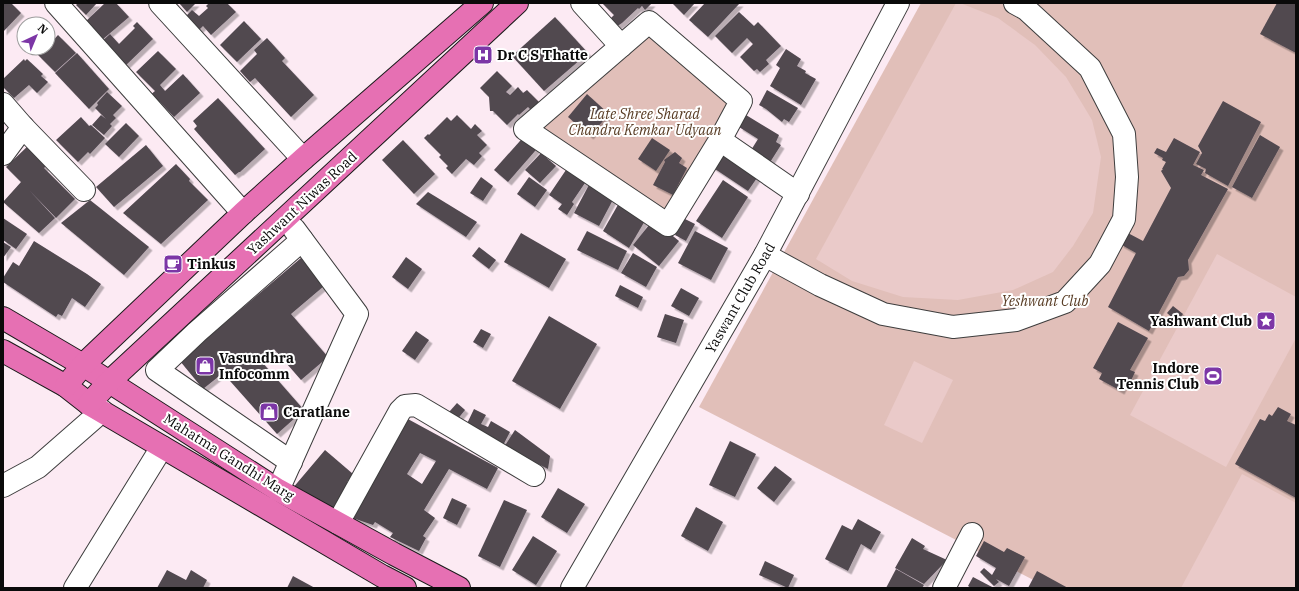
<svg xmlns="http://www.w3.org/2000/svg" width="1299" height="591" font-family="'IBM Plex Serif',serif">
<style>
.green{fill:#e1bfb9}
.pitch{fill:#eacac9}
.building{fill:#514850;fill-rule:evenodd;filter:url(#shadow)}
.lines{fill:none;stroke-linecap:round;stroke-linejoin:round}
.minor-casing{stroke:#3d3d3d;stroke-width:24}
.major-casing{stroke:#1b1b1b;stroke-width:24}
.minor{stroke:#fff;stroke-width:22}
.major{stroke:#e670b3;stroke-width:22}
.labels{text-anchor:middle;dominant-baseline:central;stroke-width:4;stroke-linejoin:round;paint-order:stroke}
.poi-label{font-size:14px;font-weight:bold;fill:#0a0a0a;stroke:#fff;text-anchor:start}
.park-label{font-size:14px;font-style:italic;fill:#583c24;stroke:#fff}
.street-label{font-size:14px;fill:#0a0a0a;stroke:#fff}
</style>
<defs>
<filter id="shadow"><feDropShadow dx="3.5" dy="3.5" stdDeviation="0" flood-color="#0004"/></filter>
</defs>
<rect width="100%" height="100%" fill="#fceaf3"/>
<g class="green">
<path d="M921 3H1296V588H1049L699 407Z"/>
<path d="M649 22 741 101 668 225 525 129Z"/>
</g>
<g class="pitch">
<path d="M956 3H960L998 18 1035 45 1066 77 1092 120 1101 157 1093 213 1073 246 1053 272 1013 290 958 300 903 297 852 281 816 259Z"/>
<path d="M1217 254 1296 297V338L1226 467 1130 415Z"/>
<path d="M914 361 953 380 922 443 884 425Z"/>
<path d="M1242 474 1296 503V588H1181Z"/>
</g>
<g class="building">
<path d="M3 3H11L21 13 3 32Z"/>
<path d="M78 3H97L86 15 76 5Z"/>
<path d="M105 3H116L129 17 102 40 85 22Z"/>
<path d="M179 3H196L187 12Z"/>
<path d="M209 3H227L236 12 211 35 203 26 199 30 185 17 192 10 199 16 208 8 206 6Z"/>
<path d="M602 3H652L645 10 642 6 639 9 638 8 622 23 616 27 610 19 614 15Z"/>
<path d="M672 3H695L684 15Z"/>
<path d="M705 3H740L708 37 689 20Z"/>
<path d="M1277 3H1296V53L1260 34Z"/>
<path d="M739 12 754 26 758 22 781 46 766 60 769 64 760 72 757 69 754 71 740 57 753 44 747 38 732 53 715 36Z"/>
<path d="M555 17 588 53 544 91 512 56Z"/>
<path d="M244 21 261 39 237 62 220 45Z"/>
<path d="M137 22 153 39 122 69 98 45 110 34 119 44 135 28 133 26Z"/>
<path d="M58 35 76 53 55 72 38 55 46 48H48V46Z"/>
<path d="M267 38 285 58 282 61 314 95 291 117 255 78 250 82 240 71 257 54 254 50Z"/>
<path d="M786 49 801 59 797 66 806 71 805 73 816 79 801 105 770 86 780 68 776 65Z"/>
<path d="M158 51 176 69 160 85 165 91 183 74 200 93 174 117 160 102 157 105 149 96 155 91 136 72Z"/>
<path d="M77 53 109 89 89 109 55 73Z"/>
<path d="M24 59 25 61 27 59 43 74 41 76 48 82 37 93 29 85 14 98 3 87V79Z"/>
<path d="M497 71 512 86 506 92 510 95 518 87 523 93 527 90 539 102 531 110 528 107 519 115 518 114 507 125 493 111H490L489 97 480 88Z"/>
<path d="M767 90 798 108 789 122 784 119 782 122 766 109 759 105Z"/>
<path d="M107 92 122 106 113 115 116 118 110 124 112 126 104 135 92 125 101 115 106 119 95 108 98 105 97 103Z"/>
<path d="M587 94 609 114 590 136 568 117Z"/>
<path d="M218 98 265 149 240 172H239L235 175 194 129 197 126 193 121Z"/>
<path d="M1223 101 1261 122 1228 186 1205 173 1206 169 1196 164 1202 153 1198 146Z"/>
<path d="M457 115 471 129 475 124 482 131 477 135 487 145 479 153 482 156 474 165 466 159 452 174 446 168 448 166 439 157 441 155 424 138 428 134 429 135 447 117 451 121Z"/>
<path d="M746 115 779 135 776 142 781 145 767 167 748 155 758 139 739 127Z"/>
<path d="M81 117 89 126 91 125 105 138 90 154 88 152 78 162 56 140Z"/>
<path d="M126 123 139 136 119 157 105 144Z"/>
<path d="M528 132 542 143 508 182 494 170Z"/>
<path d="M1260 135 1280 147 1252 198 1232 187Z"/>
<path d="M652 138 670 150 656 171 638 159Z"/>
<path d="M1174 138 1200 152 1193 165 1204 170 1201 175 1228 189 1188 260 1189 270 1184 276 1178 277 1149 331 1108 307 1136 253 1120 244 1126 232 1143 241 1171 188 1161 171 1163 169H1162L1166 162 1162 160 1163 158 1154 153 1157 148 1166 152Z"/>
<path d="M403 140 435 174 414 194 382 160Z"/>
<path d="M30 144 49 163 44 168 75 199 56 218 29 190 55 218 39 233 3 202 21 182 6 167Z"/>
<path d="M146 145 163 166 114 207 96 187Z"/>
<path d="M719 149 759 175 748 191 709 165Z"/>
<path d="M675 152 682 158 679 163 687 168 673 195 653 185 665 162 664 160Z"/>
<path d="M541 153 556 166 540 183 525 170Z"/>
<path d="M176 164 190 179 189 181 208 200 161 244 123 213Z"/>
<path d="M568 167 587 180 572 202 574 204 567 215 558 209 562 204 549 195Z"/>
<path d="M481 177 493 186 483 201 470 193Z"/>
<path d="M529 177 547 190 535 207 517 194Z"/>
<path d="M723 180 748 197 722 238 696 221Z"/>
<path d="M591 181 616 194 599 226 574 213Z"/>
<path d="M428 192 477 222 466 237 416 204Z"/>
<path d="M623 196 649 214 629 248 603 231Z"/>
<path d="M90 200 149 247 124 275 61 223Z"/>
<path d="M3 218 27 234 16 249 3 240Z"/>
<path d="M683 218 695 224 686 241 675 235Z"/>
<path d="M653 220 679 241 659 266 633 245Z"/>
<path d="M587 231 627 251 618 270 577 250Z"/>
<path d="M695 231 728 248 711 280 678 263Z"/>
<path d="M521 233 566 259 549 288 504 262Z"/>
<path d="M34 241 87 274 101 284 85 307 72 298 62 316 58 314 56 317 3 282V278L13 262 19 266Z"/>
<path d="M3 242 11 247 3 258Z"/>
<path d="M479 247 496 260 489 269 472 256Z"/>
<path d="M633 253 657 267 646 287 621 273Z"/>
<path d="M406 257 422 269 408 289 392 277Z"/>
<path d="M301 258 324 286 291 314 328 357 301 380 274 349 261 361 304 410 277 434 223 373 203 389 180 361Z"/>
<path d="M620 285 643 297 638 308 615 296Z"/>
<path d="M681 288 699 298 689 316 671 306Z"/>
<path d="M1173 306 1183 314 1177 322 1167 313Z"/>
<path d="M665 314 684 320 676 343 657 337Z"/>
<path d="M549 316 597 344 560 409 512 381Z"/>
<path d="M1118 322 1148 338 1130 370 1135 372 1129 385 1125 383 1121 391 1099 379 1102 373 1093 368Z"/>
<path d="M481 329 491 334 483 348 473 342Z"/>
<path d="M416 331 429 340 415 360 402 351Z"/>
<path d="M457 403 465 410 452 426 442 420Z"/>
<path d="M1278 407 1291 414 1287 421 1296 425V498L1235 464 1260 419 1265 421 1269 414 1272 416Z"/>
<path d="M474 409 486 415 481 424 488 427 491 421 510 432 499 453 463 432Z"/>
<path d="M395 412 498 468 487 489 449 469 424 510 435 518 423 536 426 538 419 551 390 537 393 533 375 522 373 525 341 514ZM420 453 436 461 422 484 407 474Z"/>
<path d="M515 430 550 456 548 469 504 447Z"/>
<path d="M730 441 756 454 735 497 709 485Z"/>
<path d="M325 450 353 474 347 482 354 489 334 519 292 489Z"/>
<path d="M775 466 792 479 774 502 757 488Z"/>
<path d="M558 488 585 504 567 533 541 517Z"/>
<path d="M452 498 467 505 457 525 443 518Z"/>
<path d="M504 500 527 510 500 567 478 556Z"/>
<path d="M696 507 723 522 708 551 681 536Z"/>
<path d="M858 519 881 532 871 550 861 544 848 571 825 559 842 525 852 530Z"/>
<path d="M533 536 557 551 536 585 512 570Z"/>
<path d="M912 538 925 546 923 549 947 560 924 584 895 568Z"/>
<path d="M984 541 1004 552 1007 548 1025 557 1009 586 996 579 999 582 994 586 980 572 984 568 992 575 996 568 976 556Z"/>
<path d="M765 561 794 575 788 588 759 575Z"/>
<path d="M896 569 924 585 922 588H886Z"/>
<path d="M167 570 186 580 191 570 207 580 203 588H157Z"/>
<path d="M1037 571 1068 588H1028Z"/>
<path d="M293 576 315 588H287Z"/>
<path d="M973 577 994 588H971L968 586Z"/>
</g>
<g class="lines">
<g class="minor-casing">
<g id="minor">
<path d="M56 3 243 213"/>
<path d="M160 3 303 159"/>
<path d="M582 3 621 46"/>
<path d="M649 22 741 101 720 140 668 225 525 129Z"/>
<path d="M3 104 23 127 84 190"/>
<path d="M720 140 798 194"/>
<path d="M3 154 23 127"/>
<path d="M765 255 820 285 883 314 953 327 1016 320 1065 302 1100 264 1124 219 1127 177 1124 134 1090 68 1026 9 1015 3"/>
<path d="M291 462 157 370 197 332 302 240"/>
<path d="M3 486 38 467 102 411"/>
<path d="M278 490 357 314 294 229"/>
<path d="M338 523 400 411 405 406 416 405 534 475"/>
<path d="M75 588 162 447"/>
<path d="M572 588 765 255 898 3"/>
<path d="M944 588 972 534"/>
</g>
</g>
<g class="major-casing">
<g id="major">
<path d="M3 318 83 365 278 490 394 554 459 588"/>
<path d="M3 351 66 386 89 404 382 576 405 588"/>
<path d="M66 386 83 365 243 213 303 159 482 3"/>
<path d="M89 404 109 382 517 3"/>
</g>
</g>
<use href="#minor" class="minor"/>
<use href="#major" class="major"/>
</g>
<defs>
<g id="hospital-square" transform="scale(1)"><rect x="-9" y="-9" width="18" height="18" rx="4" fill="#7c36a6" stroke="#fff"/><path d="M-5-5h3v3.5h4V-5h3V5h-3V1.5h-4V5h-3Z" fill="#fff"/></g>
<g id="cafe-square" transform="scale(1)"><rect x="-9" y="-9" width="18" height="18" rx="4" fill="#7c36a6" stroke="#fff"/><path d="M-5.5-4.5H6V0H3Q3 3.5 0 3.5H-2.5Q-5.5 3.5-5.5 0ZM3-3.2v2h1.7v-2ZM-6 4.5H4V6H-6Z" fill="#fff"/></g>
<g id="sight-square" transform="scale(1)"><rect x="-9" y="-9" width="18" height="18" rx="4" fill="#7c36a6" stroke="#fff"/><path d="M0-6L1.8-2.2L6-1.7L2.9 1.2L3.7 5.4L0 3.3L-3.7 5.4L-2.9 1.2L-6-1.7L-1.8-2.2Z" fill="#fff"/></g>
<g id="shop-square" transform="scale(1)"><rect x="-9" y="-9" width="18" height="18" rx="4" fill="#7c36a6" stroke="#fff"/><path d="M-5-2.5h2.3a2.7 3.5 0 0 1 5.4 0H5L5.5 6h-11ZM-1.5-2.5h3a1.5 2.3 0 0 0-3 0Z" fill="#fff"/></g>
<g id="stadium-square" transform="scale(1)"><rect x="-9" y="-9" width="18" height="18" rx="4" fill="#7c36a6" stroke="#fff"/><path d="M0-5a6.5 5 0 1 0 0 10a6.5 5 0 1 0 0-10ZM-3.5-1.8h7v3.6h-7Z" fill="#fff"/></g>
</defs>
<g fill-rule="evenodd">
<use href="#hospital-square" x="483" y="55"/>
<use href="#cafe-square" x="173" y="264"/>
<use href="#sight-square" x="1266" y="321"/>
<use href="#shop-square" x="205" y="366"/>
<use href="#stadium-square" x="1213" y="376"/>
<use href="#shop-square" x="269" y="412"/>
</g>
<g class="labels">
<g class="poi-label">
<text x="497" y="55">Dr C S Thatte</text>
<text x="187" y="264">Tinkus</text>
<text x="1252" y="321" text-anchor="end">Yashwant Club</text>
<text x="219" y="358">Vasundhra<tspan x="219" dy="16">Infocomm</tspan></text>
<text x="1199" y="368" text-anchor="end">Indore<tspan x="1199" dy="16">Tennis Club</tspan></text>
<text x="283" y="412">Caratlane</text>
</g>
<g class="park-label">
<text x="645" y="114">Late Shree Sharad<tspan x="645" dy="16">Chandra Kemkar Udyaan</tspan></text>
<text x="1045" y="301">Yeshwant Club</text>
</g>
<g class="street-label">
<text transform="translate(302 203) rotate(-43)">Yashwant Niwas Road</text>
<text transform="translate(740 298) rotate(-60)">Yaswant Club Road</text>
<text transform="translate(229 457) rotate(32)">Mahatma Gandhi Marg</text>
</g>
</g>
<rect width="1299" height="591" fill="none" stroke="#0a0a0a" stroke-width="8"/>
<g transform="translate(36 36) rotate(44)"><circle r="19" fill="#ffffff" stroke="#9d9d9d"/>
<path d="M0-3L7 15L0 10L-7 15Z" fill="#7c36a6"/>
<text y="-6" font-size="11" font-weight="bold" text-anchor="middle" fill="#0a0a0a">N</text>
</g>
</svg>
